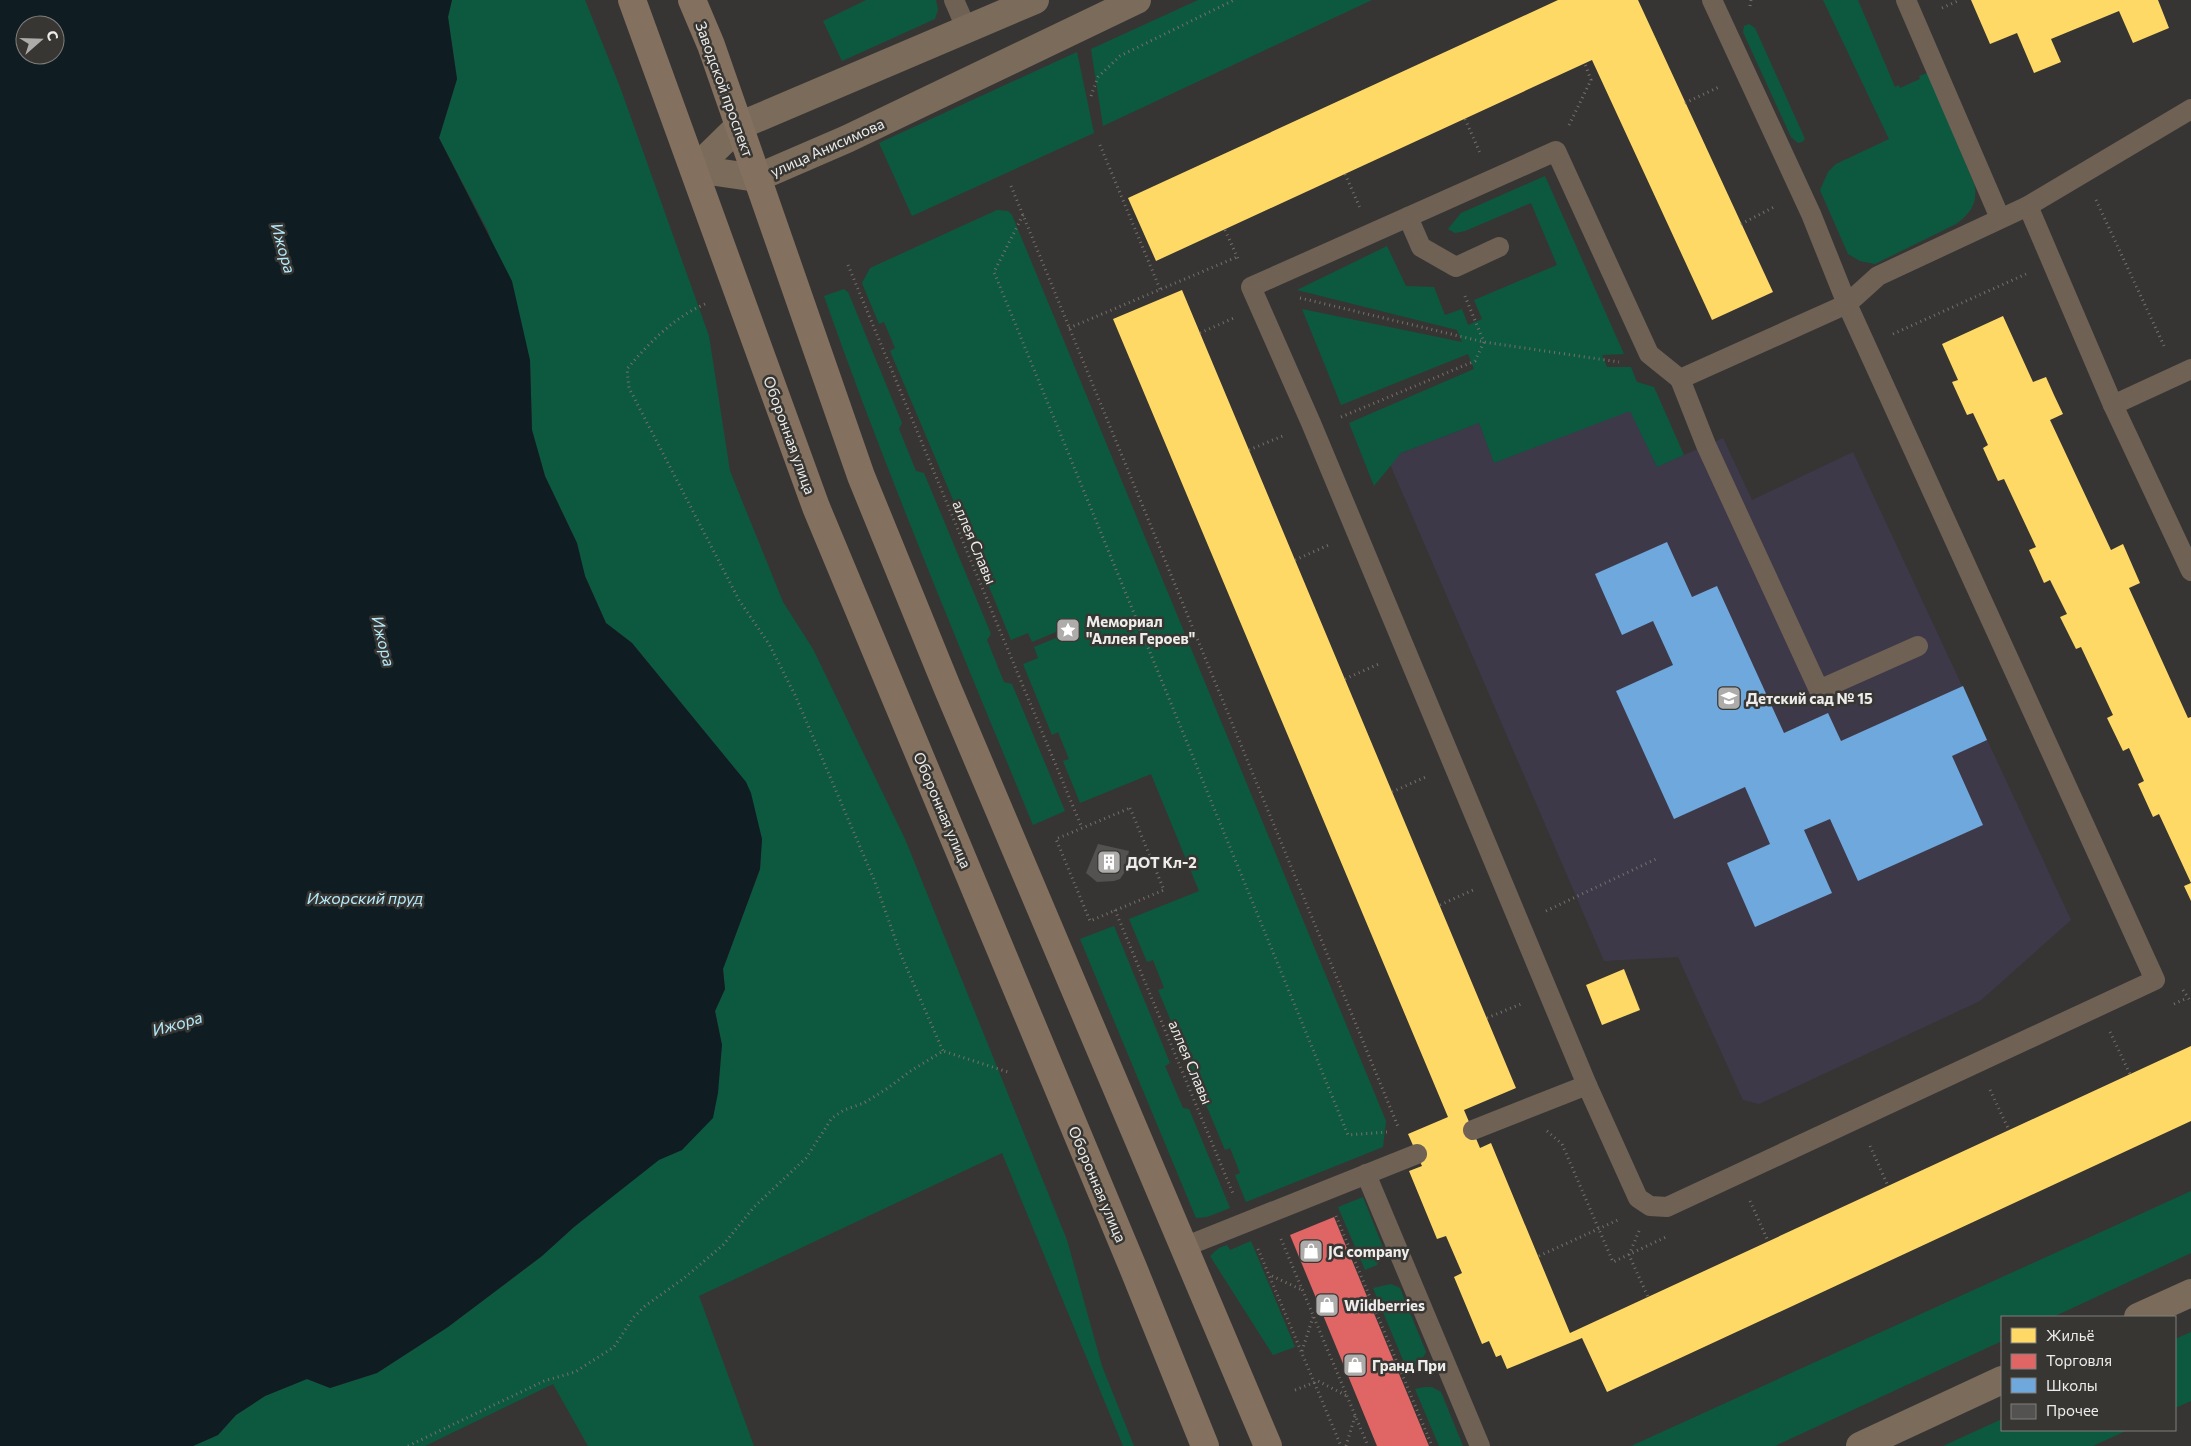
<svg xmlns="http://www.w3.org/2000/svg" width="2191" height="1446" font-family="Commissioner,sans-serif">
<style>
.education{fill:#3e3949}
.green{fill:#0d5940}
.water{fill:#0f1d22;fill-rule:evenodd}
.homes{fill:#ffd966}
.shops{fill:#e06666}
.schools{fill:#6fa8dc}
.building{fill:#535251}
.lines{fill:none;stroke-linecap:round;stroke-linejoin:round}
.path{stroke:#787069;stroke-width:3;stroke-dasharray:1 4;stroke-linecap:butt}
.service{stroke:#6f6255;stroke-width:20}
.secondary{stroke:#7b6b5a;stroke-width:28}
.primary{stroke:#83705e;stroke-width:28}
.labels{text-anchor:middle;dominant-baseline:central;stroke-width:5;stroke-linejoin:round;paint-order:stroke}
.street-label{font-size:15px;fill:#edecea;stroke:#373633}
.poi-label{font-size:15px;font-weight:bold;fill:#edecea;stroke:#373633;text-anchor:start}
.water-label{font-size:16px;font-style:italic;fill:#b5eafa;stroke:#373633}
</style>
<rect width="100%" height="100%" fill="#363534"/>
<path class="education" d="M1630 410 1657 467 1723 438 1752 500 1853 452 2071 920 1980 1001 1759 1104 1743 1100 1678 957 1604 961 1390 464 1401 453 1479 423 1494 463Z"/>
<g class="green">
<path d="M452 0H585L620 87 709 336 730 471 783 602 813 649 905 839 1067 1240 1102 1366 1134 1446H1123L1002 1153 699 1296 754 1446H588L553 1384 425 1446H193L218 1435 236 1415 265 1396 307 1379 330 1388 377 1373 448 1327 542 1256 574 1227 659 1159 682 1150 722 1045 715 1011 725 989 723 969 760 869 762 839 746 782 632 643 606 623 585 576 577 543 545 476 532 430 530 360 488 231 439 138 457 79 448 17Z"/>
<path d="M866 0H936L938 10 935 19 842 61 823 21Z"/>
<path d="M1198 0H1372L1103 126 1091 49Z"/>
<path d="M1823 0H1858L1895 87 1899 85 1900 88 1920 79 1919 76 1928 73 1975 186C1977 204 1971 213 1956 224L1875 264 1860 261 1848 254 1820 190 1828 172 1836 164 1889 139Z"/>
<path d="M1749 24 1755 28 1805 139 1802 142 1798 143 1791 137 1743 32 1744 26Z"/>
<path d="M1077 52 1094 133 912 216 879 143Z"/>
<path d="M1545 176 1624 354 1602 355 1607 367H1631L1637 382 1654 387 1684 455 1657 467 1630 411 1494 463 1479 423 1401 453 1374 486 1349 423 1474 369 1468 354 1341 405 1302 309 1462 342 1457 330 1297 290 1387 246 1406 286 1434 287 1445 315 1462 309 1468 325 1482 319 1474 300 1557 265 1531 203 1465 231 1455 233 1448 229 1461 213Z"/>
<path d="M997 210 1008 211 1012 215 1386 1121 1383 1147 1246 1202 1235 1175 1240 1173 1230 1148 1225 1150 1158 990 1164 988 1153 960 1147 962 1129 919 1199 891 1151 774 1080 803 1063 761 1069 759 1058 732 1052 735 1023 664 1038 658 1034 647 1063 635 1065 639 1076 635 1072 621 1060 626 1061 630 1032 642 1028 633 1011 640 978 560 983 557 974 533 968 535 890 351 895 348 884 322 879 324 862 283 870 268Z"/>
<path d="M844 289 848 292 902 423 899 429 916 471 924 473 991 634 987 640 1004 682 1012 684 1065 811 1033 825C961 650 887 475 824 296Z"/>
<path d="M1114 926 1170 1063 1165 1066 1183 1108 1189 1109 1230 1208 1207 1217 1196 1218 1080 939Z"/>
<path d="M2191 1191V1253L2053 1317H2002V1341L1775 1446H1631Z"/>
<path d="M1363 1197 1384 1250 1377 1265 1365 1270 1338 1207Z"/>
<path d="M1251 1241 1295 1347 1273 1355 1210 1256 1219 1248 1227 1245 1230 1250Z"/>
<path d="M1391 1284 1400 1288 1426 1352 1417 1368 1408 1372 1373 1288Z"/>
<path d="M2191 1332V1401L2175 1408V1339Z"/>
<path d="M1425 1387H1432L1441 1392 1463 1446H1439L1415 1389Z"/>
<path d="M2002 1419V1430H2128L2093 1446H1943Z"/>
</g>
<path class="water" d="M0 0H452L448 17 457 79 439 138 512 281 530 360 532 430 545 476 577 543 585 576 606 623 632 643 746 782 751 793 762 839 760 869 723 969 725 989 715 1011 722 1045 718 1093 713 1118 682 1150 659 1160 574 1227 542 1256 448 1327 377 1373 330 1388 307 1379 265 1396 236 1415 218 1435 193 1446H0ZM25 25H55V55H25Z"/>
<g class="homes">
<path d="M1558 0H1638L1773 292 1712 320 1592 60 1156 261 1128 198Z"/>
<path d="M1971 0H2158L2169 28 2133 43 2119 11 2051 39 2061 62 2034 73 2017 33 1990 44Z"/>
<path d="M1182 290 1516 1088 1464 1110 1480 1148 1491 1143 1570 1333 2191 1046V1121L1607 1392 1582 1338 1507 1369 1501 1355 1496 1357 1489 1341 1482 1344 1454 1277 1462 1273 1446 1236 1437 1239 1409 1171 1422 1166 1408 1134 1448 1117 1113 319Z"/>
<path d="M2003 316 2033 382 2046 377 2054 395 2063 414 2050 420 2111 550 2123 544 2140 583 2129 588 2188 718 2191 717V901L2184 886 2191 883 2159 814 2153 817 2138 784 2144 781 2129 748 2123 751 2107 718 2113 715 2081 647 2076 649 2060 617 2067 614 2050 580 2044 583 2029 550 2036 547 2004 479 1998 481 1983 448 1988 445 1973 413 1967 415 1952 382 1958 380 1942 344Z"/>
<path d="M1624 969 1640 1010 1602 1025 1586 985Z"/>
</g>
<path class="shops" d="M1334 1217 1429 1446H1377L1290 1235Z"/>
<path class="schools" d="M1667 542 1692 597 1717 586 1784 733 1828 713 1841 741 1963 686 1987 740 1952 756 1983 825 1858 881 1830 819 1804 830 1832 893 1755 927 1727 863 1770 844 1745 787 1674 819 1616 691 1673 665 1653 621 1622 635 1595 574Z"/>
<path class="building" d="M1098 844 1129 851 1124 873 1120 879 1114 881 1097 882 1086 873Z"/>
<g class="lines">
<g class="path">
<path d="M1750 6 1751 0"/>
<path d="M1942 8 1960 0"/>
<path d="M1091 96 1098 77 1120 56 1234 0"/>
<path d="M1685 103 1721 86"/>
<path d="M1465 119 1480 153"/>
<path d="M1569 125 1591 80 1585 64"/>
<path d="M1100 145 1160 289"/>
<path d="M1345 174 1360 208"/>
<path d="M1011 186 1399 1129"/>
<path d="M2096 200 2165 348"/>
<path d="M1023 215 994 272 1348 1135 1387 1132"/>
<path d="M1741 224 1776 206"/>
<path d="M1225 230 1239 261"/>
<path d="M848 265 1082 828"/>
<path d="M1300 298 1484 342 1619 362"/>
<path d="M705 304C673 318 649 343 627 369L629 388 739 600 769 644 795 695 875 882 901 955 943 1051"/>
<path d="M1069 328 1237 257"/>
<path d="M1200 333 1234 318"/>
<path d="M1893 334 2026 274"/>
<path d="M1341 417 1475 361 1484 342 1464 294"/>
<path d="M1249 450 1285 435"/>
<path d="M1295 560 1331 544"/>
<path d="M1345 679 1381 663"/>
<path d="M1392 792 1428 776"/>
<path d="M1130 808 1164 890 1090 921 1056 839Z"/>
<path d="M1440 905 1473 890"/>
<path d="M1115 910 1234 1196"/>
<path d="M1546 911 1656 859"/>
<path d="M2183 990 2191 1002"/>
<path d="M2174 1004 2187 998"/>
<path d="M1487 1018 1521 1004"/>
<path d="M2110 1032 2130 1074"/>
<path d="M1990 1090 2009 1130"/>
<path d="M1547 1131 1562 1144 1613 1262 1666 1237"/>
<path d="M1870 1146 1888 1186"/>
<path d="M1750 1201 1768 1241"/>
<path d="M1336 1216 1432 1446"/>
<path d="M1639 1231 1629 1255 1648 1297"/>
<path d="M1281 1239 1368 1446"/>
<path d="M1258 1249 1341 1446"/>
<path d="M1539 1256 1620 1219"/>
<path d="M1272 1276 1302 1290"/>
<path d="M1302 1351 1313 1317"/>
<path d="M1295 1390 1318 1381 1347 1396"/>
<path d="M408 1446 544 1381 575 1372 614 1347 633 1318 645 1306 683 1279 723 1245 754 1207 806 1158 832 1118 844 1110 864 1103 888 1088 909 1072 943 1051 1011 1073"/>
<path d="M1346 1446 1355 1416"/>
</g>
<g class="service">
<path d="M954 0 967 30"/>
<path d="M1712 0 1811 214 1847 304 2155 980 1667 1207 1650 1206 1638 1198 1587 1085 1311 423 1251 287 1556 151 1649 354 1680 379 1847 304 1878 276 2028 206 2191 109"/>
<path d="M1906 0 2000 218"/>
<path d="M2028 206 2113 405 2191 571"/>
<path d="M1408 217 1421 247 1456 267 1499 247"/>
<path d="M1680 379 1706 445 1819 690 1918 646"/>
<path d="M2113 405 2191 369"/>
<path d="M1473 1130 1587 1085"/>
<path d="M1366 1174 1480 1446"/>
<path d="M1184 1247 1417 1154"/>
</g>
<g class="secondary">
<path d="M695 169 757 178 847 139 1137 0"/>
<path d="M695 169 739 126 1035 0"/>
<path d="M2138 1317 2191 1293"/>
<path d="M1860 1446 2002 1380"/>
</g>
<g class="primary">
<path d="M632 0 816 507 1134 1270 1205 1446"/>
<path d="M692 0 711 45 861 476 947 687 1268 1446"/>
</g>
</g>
<defs>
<g id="sight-square" transform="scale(1.25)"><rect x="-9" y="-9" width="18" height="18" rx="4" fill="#adacaa" stroke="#373633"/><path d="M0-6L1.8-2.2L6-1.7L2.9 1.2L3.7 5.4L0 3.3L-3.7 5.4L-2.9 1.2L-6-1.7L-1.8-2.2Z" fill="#fff"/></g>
<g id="school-square" transform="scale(1.25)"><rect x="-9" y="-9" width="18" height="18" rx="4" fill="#adacaa" stroke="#373633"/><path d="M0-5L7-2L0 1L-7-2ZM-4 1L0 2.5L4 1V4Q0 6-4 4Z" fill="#fff"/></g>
<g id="building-square" transform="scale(1.25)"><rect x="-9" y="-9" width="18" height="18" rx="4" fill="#adacaa" stroke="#373633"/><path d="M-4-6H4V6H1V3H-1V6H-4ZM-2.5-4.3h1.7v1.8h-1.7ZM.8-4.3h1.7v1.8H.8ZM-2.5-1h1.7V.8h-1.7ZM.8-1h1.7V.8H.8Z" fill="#fff"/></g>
<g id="shop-square" transform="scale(1.25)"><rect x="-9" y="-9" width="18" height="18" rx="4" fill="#adacaa" stroke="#373633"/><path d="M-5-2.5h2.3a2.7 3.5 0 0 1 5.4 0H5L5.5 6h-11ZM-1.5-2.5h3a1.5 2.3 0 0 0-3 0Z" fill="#fff"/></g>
</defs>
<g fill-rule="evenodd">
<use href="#sight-square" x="1068" y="630"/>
<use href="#school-square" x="1729" y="698"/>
<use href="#building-square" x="1109" y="862"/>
<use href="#shop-square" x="1311" y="1251"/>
<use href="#shop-square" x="1327" y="1305"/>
<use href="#shop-square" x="1355" y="1365"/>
</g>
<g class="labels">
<g class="street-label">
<text transform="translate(725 89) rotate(70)">Заводской проспект</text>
<text transform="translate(827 147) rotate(-24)">улица Анисимова</text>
<text transform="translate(790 435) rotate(70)">Оборонная улица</text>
<text transform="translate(975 542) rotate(67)">аллея Славы</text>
<text transform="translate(943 810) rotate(67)">Оборонная улица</text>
<text transform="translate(1191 1062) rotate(67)">аллея Славы</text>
<text transform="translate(1098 1184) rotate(67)">Оборонная улица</text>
</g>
<g class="poi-label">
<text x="1086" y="621">Мемориал<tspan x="1086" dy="17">"Аллея Героев"</tspan></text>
<text x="1746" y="698">Детский сад № 15</text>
<text x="1126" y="862">ДОТ Кл-2</text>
<text x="1328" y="1251">JG company</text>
<text x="1344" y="1305">Wildberries</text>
<text x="1372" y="1365">Гранд При</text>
</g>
<g class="water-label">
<text transform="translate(284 248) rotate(74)">Ижора</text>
<text transform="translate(384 641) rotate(76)">Ижора</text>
<text x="365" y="897">Ижорский пруд</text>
<text transform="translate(177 1023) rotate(-16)">Ижора</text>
</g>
</g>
<rect x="2001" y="1316" width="175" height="115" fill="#373633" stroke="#807f7c"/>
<rect x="2011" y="1328" width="25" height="15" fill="#ffd966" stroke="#807f7c"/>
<text x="2046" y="1341" font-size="15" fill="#edecea">Жильё</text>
<rect x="2011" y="1354" width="25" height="15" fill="#e06666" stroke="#807f7c"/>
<text x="2046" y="1366" font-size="15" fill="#edecea">Торговля</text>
<rect x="2011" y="1378" width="25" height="15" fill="#6fa8dc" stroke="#807f7c"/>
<text x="2046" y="1391" font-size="15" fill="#edecea">Школы</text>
<rect x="2011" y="1404" width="25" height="15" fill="#535251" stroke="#807f7c"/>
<text x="2046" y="1416" font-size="15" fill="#edecea">Прочее</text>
<g transform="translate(40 40) rotate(70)"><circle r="24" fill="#373633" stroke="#807f7c"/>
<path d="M0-4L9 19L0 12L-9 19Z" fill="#adacaa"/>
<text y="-8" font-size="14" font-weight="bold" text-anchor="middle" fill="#edecea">С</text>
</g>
</svg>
